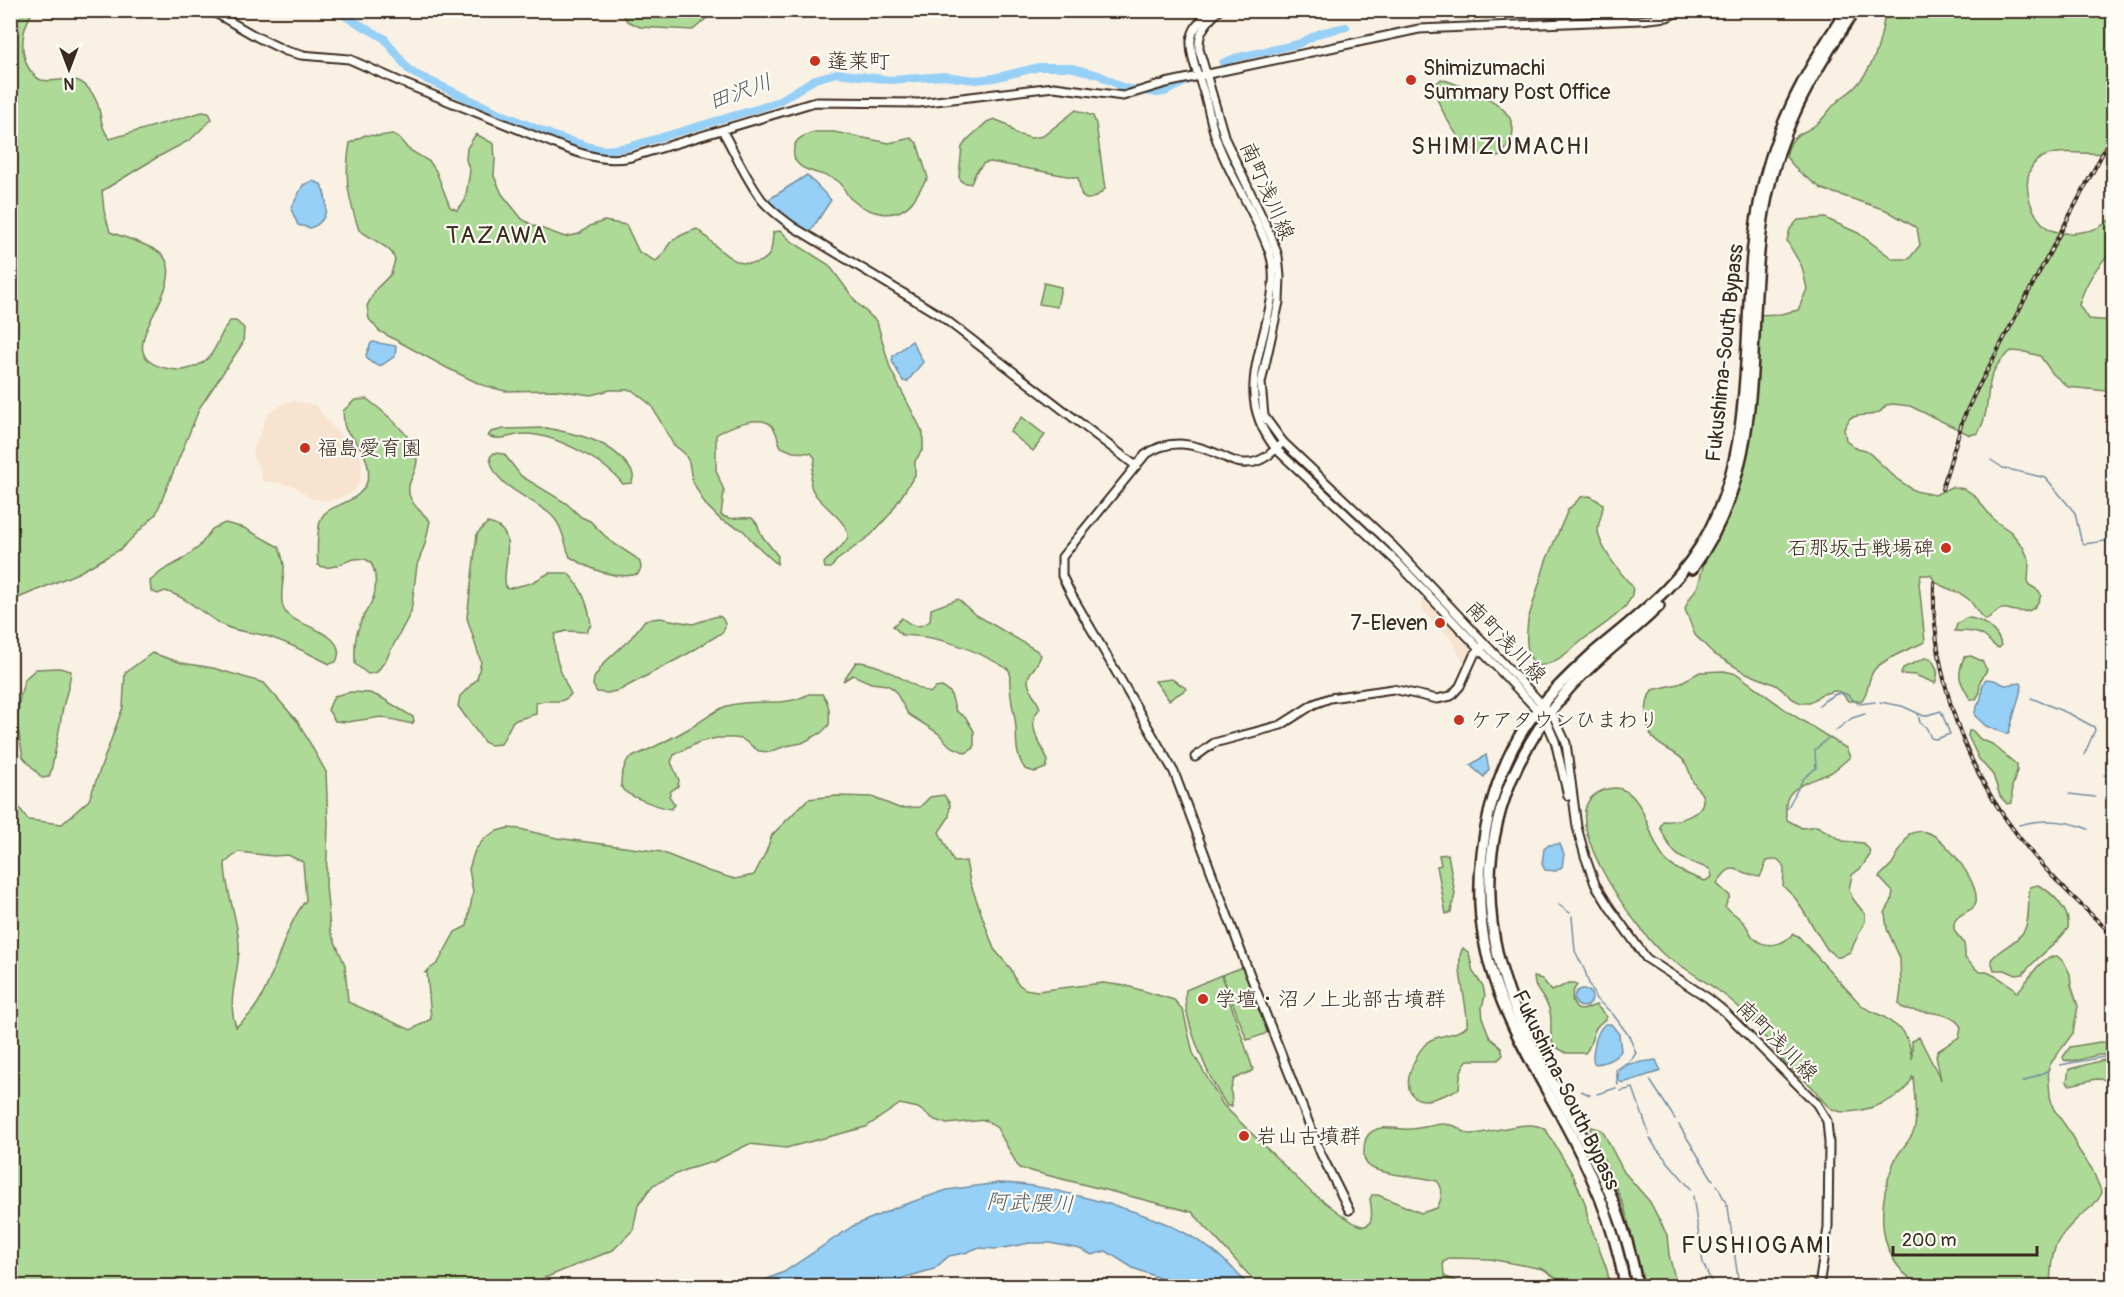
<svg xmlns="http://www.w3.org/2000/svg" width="2124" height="1297" font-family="Pangolin,'Klee One',sans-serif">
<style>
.built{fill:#f7e3d0}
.green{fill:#aeda98;stroke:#74825b;stroke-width:1.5;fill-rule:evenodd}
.water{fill:#96d0f6;stroke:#728ea0;stroke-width:1.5}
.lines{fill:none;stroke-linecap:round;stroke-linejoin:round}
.stream{stroke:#728ea0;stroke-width:1.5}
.river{stroke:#96d0f6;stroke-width:8}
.tertiary-casing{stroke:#3b2a1e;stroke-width:11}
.trunk-casing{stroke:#3b2a1e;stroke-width:14}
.tertiary{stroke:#fdfcf7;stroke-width:7}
.trunk{stroke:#fdfcf7;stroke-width:9}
.rail-casing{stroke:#3b2a1e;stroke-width:4}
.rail{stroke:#fdfcf7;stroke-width:1.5;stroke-dasharray:4.5;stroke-linecap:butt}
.poi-dot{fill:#c8321e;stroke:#fdfcf7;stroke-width:2}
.labels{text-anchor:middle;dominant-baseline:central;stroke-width:4.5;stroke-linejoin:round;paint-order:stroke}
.poi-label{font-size:21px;fill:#3b2a1e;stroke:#fdfcf7;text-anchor:start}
.street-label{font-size:21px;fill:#3b2a1e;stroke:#fdfcf7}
.water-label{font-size:22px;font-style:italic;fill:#565c5f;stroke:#fdfcf7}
.quarter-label{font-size:24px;letter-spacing:1.5px;fill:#3b2a1e;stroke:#fdfcf7}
</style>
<rect width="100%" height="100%" fill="#faf1e5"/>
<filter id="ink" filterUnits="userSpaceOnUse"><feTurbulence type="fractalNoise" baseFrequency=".0167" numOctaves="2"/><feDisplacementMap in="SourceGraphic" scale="12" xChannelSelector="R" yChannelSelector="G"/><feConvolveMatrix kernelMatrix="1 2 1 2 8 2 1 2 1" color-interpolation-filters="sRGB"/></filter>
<g filter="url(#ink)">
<g class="built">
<path d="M294 401 315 405 341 436 353 443 362 459V467L359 484 354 491 340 498 325 501 311 499 294 486 272 482H262L261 473 252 454 268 413 285 403Z"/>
<path d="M1423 599 1471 649 1465 665 1450 638 1425 613 1421 602Z"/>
</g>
<g class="green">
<path d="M34 10C22 27 19 49 28 67 31 72 36 78 41 80 60 84 74 71 89 89 105 108 96 123 110 139L202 112 209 113 212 119 190 140 156 158 102 191 104 211 110 232C123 237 157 247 164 257 190 293 94 361 177 370 186 371 199 366 206 360 218 350 219 333 230 321H236L244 328 243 343 200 407 156 514 121 549 78 573 11 601 10 11Z"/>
<path d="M620 11H715L693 30 640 27 627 21Z"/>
<path d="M1895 11H2113V152C2091 157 2067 148 2045 156 2015 167 2028 216 2049 229 2059 234 2071 234 2081 232 2093 231 2105 225 2113 217V251C2097 265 2085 284 2079 305L2088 319 2113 321V389L2107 391 2068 387 2053 374 2040 356 2025 352 2011 351C1977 377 1996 403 1978 433L1970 435 1910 406 1893 404 1886 405C1877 420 1864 412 1850 418L1844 429 1846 440 1853 447 1866 450 1898 480 1915 491 1935 495 1951 487 1965 489 1974 495 1994 520 2011 532 2023 547 2029 560 2028 584 2039 591 2041 595C2036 611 2028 614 2011 610 2007 609 2006 608 2002 609 1995 610 1993 617 1986 620 1977 615 1975 604 1967 598 1956 589 1936 588 1931 575H1921L1919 583 1925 642C1911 648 1883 659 1874 670 1867 680 1869 693 1861 701H1848L1841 692 1834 691 1820 695 1810 703H1801L1793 699 1776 685 1744 672 1714 654 1695 635 1685 609 1688 601 1698 586 1705 559 1728 500 1755 315 1781 314 1798 310 1807 289 1802 267 1787 241 1790 229 1798 220 1825 218 1858 233 1893 259H1909L1920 245 1917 228 1886 210 1822 189 1799 172 1786 157C1792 129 1803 137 1819 122 1826 116 1831 107 1838 101 1843 96 1851 92 1856 86 1874 66 1880 45 1884 19Z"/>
<path d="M1441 79C1475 90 1542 113 1499 157 1488 156 1478 154 1468 147 1454 135 1436 103 1434 86Z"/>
<path d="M1076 110 1093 116 1096 124 1105 189C1099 195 1085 206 1081 193 1079 189 1080 183 1078 178L991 162 984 163 976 172 971 184 962 182 959 177 962 147 967 140 987 122 994 119 1006 124 1016 134 1031 138 1043 136Z"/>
<path d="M815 132H834L889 143 911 138 917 143 928 178C922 185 918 194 913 201 896 222 869 214 851 199 845 194 844 185 838 181 825 171 789 174 794 148 796 137 806 135 815 132Z"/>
<path d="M392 134 400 139 408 149 430 162 436 171 450 207 457 210 465 201 470 171 466 160 467 148 476 134 494 144 495 159 494 176 502 194 522 219 532 225 565 237 579 234 590 226 604 221 626 225 639 252 655 261C664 257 664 250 670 243 677 236 688 232 697 229 715 243 730 267 755 263 773 260 772 247 773 232L781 231 791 241 829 265 857 303 877 322 890 368 923 433V449L915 461V475L890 514 871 535 836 561 831 568H825L824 563C830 556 844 546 847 539 854 523 815 503 811 486 809 476 815 467 815 458L811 453 793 452 781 447C777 439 778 432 771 425 759 414 728 427 716 435V470L724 491 721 515C732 522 740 516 752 518L757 524 762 536 778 556 777 564 754 543 743 530 721 520 705 504 692 480 689 462 684 453 673 444 651 405 632 390H610L591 395 556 390 505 391 482 385 447 368 379 331 369 319 367 306 376 289 391 274 395 260 392 253 387 248 359 230C348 197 344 178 350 143L365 135 380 136Z"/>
<path d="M1044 283 1061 287 1057 307 1039 304Z"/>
<path d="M367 399C383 411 417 438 417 460 417 468 413 475 410 482 404 500 419 509 430 521L425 544 417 565 411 612 385 661 377 672 368 674 355 664C355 652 354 639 359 627 366 605 378 603 375 576 374 570 373 563 367 560 350 553 334 574 318 565 317 555 317 528 321 519 328 502 362 506 368 478 371 465 363 450 355 440 352 437 348 433 346 430 343 425 344 417 343 411L355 400Z"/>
<path d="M1022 417 1045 435 1033 451 1010 432Z"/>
<path d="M547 428C577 434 610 440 629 467 633 473 635 477 631 483L623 484C605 461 555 434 525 434 512 434 501 442 488 436L491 432 504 429Z"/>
<path d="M494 453 504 454 521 476 566 503 581 517 590 521 610 541 635 557 640 562 641 568 638 574C613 580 591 569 570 557 564 543 563 525 550 514 531 497 493 487 490 457Z"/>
<path d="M1590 496 1603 504C1603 513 1599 520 1598 528 1597 545 1621 574 1632 586 1638 605 1600 627 1588 636 1572 648 1556 666 1535 666 1525 651 1526 638 1528 620L1546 561 1568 510 1581 497Z"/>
<path d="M225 523 244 528 279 547C281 553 283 559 284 565 285 580 276 604 288 615 301 627 350 634 336 662L330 664C309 654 288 642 266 636 252 631 238 633 225 626 204 616 188 597 165 591L158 594 151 591 150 581 162 571 180 561 199 547 212 529Z"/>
<path d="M487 523C524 529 498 572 507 589L531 583 549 573H568C582 588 589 606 591 625L586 632 566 631 555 634C552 653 562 677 571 694 561 707 549 697 536 703V714L513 721 501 744 490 745 484 742 458 706 460 696 477 679 481 662 467 618 477 534Z"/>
<path d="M958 599 973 613 1036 650 1041 655C1039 662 1036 666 1031 672 1022 683 1036 697 1040 708 1024 725 1042 744 1048 761L1046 768 1035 772 1025 769C1012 750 1019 734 1014 714 1011 700 1009 688 1010 672L1008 669C974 649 942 636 902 635L893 626 902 618C913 627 918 629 930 621L931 609Z"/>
<path d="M717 616 721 617C726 622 726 626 723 632L689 653 620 690 608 693 597 692 593 685 594 678 604 663 631 638 645 620 660 618 693 624Z"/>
<path d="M1966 618C1980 617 2000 632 2001 646L1999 648C1992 646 1990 640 1984 636 1974 630 1965 632 1955 631L1957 624Z"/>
<path d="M152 653 182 663 213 668 264 683 298 722 326 772 328 824 326 885 330 930 345 965 348 1002 411 1030 431 1019 427 972 424 973 438 963 455 932 467 926 473 892 469 869 475 850 485 838 497 831 508 828 520 829 557 838 661 852 708 871 735 879 754 875 766 852 772 835 808 799 835 796 872 797 899 808 920 807 930 797 944 795 950 804 949 817 939 832 954 862 966 861 970 882 994 949 1011 969 1017 983 1025 989 1037 991 1103 983 1127 986 1174 1000 1183 1010 1193 1053 1223 1105 1313 1194C1331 1203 1381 1258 1370 1199L1372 1195H1378L1421 1213 1437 1208C1442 1199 1444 1188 1437 1181 1417 1175 1394 1177 1374 1169 1367 1166 1364 1162 1364 1155 1364 1146 1364 1136 1373 1131 1382 1125 1394 1129 1404 1129 1420 1131 1439 1120 1455 1126 1461 1129 1463 1134 1470 1134 1492 1134 1529 1117 1546 1130L1573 1175 1585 1203 1588 1219 1607 1270 1610 1286H1567L1543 1269 1490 1259 1451 1258 1443 1262 1444 1276 1457 1282 1477 1286H1259L1192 1212 1019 1168 997 1128 985 1120 947 1124 935 1120 918 1108 900 1104 866 1127 786 1148 749 1144 713 1162 685 1170 653 1185 638 1205 633 1230 613 1250 525 1286H11V796L28 820 62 824 89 800 123 707 125 673ZM238 852 273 856 288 855 303 862 306 900C280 933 275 985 250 1014 246 1019 240 1023 236 1027 226 1000 239 975 239 947 239 920 225 892 225 863Z"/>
<path d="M1971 656 1982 661 1987 670 1980 681 1979 694 1976 699H1970C1960 681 1956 678 1964 657Z"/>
<path d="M1925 658H1930C1936 665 1940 674 1935 683L1915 675 1901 674 1903 668Z"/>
<path d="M856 662C883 662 906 684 930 693L935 688 942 687 950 692 956 711 966 718 974 731V748L966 753 950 746 938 733 908 714 894 689 887 685 871 683 853 675 843 681Z"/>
<path d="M59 668 71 671C70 686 64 699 62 713 59 733 55 752 51 771L49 777 42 778 23 757 17 724 20 696 25 679 36 669Z"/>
<path d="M1724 671 1737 674 1790 713 1846 748 1850 757C1843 763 1837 769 1830 773 1806 784 1779 786 1787 820L1802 828 1817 826 1843 841 1863 843 1869 849 1870 855 1861 868 1852 875 1849 889 1853 899 1865 914V921L1850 952 1840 957H1836L1827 949 1796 899 1783 886C1783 875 1788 867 1777 859L1767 861 1760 877C1738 875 1733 856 1717 884L1730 896 1725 907C1732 912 1739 917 1744 923 1748 927 1750 935 1755 939 1767 949 1783 945 1793 934L1798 936 1863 1007 1884 1017 1903 1031 1909 1043 1912 1059V1041L1919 1037 1941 1080 1936 1056 1938 1051 1959 1037 1961 1027C1950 1008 1918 1015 1901 1007L1899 1003 1901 989 1900 958 1887 929 1885 913 1891 902 1893 892 1879 877 1892 864 1909 834C1917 831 1923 830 1931 834 1948 842 1979 883 1976 902 1974 913 1956 912 1954 924 1953 935 1961 936 1964 944 1965 948 1965 954 1965 958L1979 972H1987L1999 978 2014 988 2016 993C2029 982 2037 958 2057 956L2064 962 2070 974 2071 985 2078 1006 2073 1033 2051 1063 2048 1070 2050 1096 2053 1108 2074 1138 2078 1149 2092 1169 2102 1193C2097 1203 2089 1209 2080 1216 2052 1242 2052 1250 2050 1286H1919C1914 1280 1907 1277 1902 1271 1875 1241 1880 1197 1894 1162 1899 1150 1913 1139 1915 1127 1917 1112 1914 1091 1913 1076 1907 1091 1897 1097 1881 1104 1869 1109 1850 1114 1837 1111 1825 1108 1819 1094 1811 1086 1802 1078 1792 1071 1784 1062 1770 1046 1759 1027 1744 1012 1727 995 1707 983 1686 969 1679 964 1670 960 1663 954 1639 932 1562 828 1591 798 1598 791 1611 786 1621 789 1645 796 1649 839 1663 857 1671 869 1692 876 1705 881L1712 877 1710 869C1679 858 1674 859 1660 827L1663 821C1676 822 1704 816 1703 798 1702 792 1696 788 1693 782 1690 776 1689 767 1684 761 1676 751 1662 749 1654 739 1644 727 1644 703 1652 690L1678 684 1700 672Z"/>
<path d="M1172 679 1187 689 1169 700 1155 681Z"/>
<path d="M351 692 370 693 382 698 413 717 414 721 412 724 382 717 347 722 335 721 328 710 334 696Z"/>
<path d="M809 694H822C830 703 830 714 829 725L821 733 802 743 786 746 769 752 759 751 742 739 733 738H717L699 742 674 755 671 762 679 780 678 786 671 791 669 796 675 805 671 809C663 808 625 796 622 788 619 780 624 766 628 759 651 749 673 738 695 725 705 719 715 710 727 706 755 697 782 709 809 694Z"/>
<path d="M1969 731H1973L1980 739 1992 744 2017 765V771L2012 787V803L2007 804 2000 796 1993 775 1979 759 1968 736Z"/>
<path d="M1448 854 1455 894 1451 912 1446 914 1437 866 1441 865 1439 855Z"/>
<path d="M2038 885C2052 892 2071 911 2068 928 2056 946 2036 957 2023 974L2016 975 2005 970H1994L1991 960C1999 948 2016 944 2024 931 2031 918 2027 901 2030 887Z"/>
<path d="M1463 948 1469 953 1473 972 1483 986 1485 996 1482 1007 1483 1020 1490 1038 1501 1047 1503 1055 1498 1060H1468C1460 1067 1460 1078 1459 1089 1448 1093 1435 1101 1424 1100 1394 1098 1414 1052 1429 1041 1441 1034 1456 1036 1467 1026 1469 1007 1453 962 1463 948Z"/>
<path d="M1240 968 1243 969 1267 1030 1265 1034 1247 1040 1222 975Z"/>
<path d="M1221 975 1253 1069 1252 1071 1234 1079 1231 1089 1232 1106H1227C1211 1083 1181 1018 1186 990Z"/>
<path d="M1534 977 1542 979 1552 991 1569 983H1575L1577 985C1571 993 1570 1001 1577 1009L1583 1010 1596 1005 1607 1017C1604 1021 1599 1023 1596 1028 1591 1036 1592 1046 1585 1053H1566L1554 1046C1548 1035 1553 1024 1550 1012 1548 999 1534 992 1534 977Z"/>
<path d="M2100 1042 2113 1043V1055C2095 1052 2078 1064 2064 1060L2063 1057 2070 1047Z"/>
<path d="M2104 1060 2113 1062V1080L2096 1079 2070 1085 2067 1082 2069 1069Z"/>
<path d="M1589 1126 1602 1130 1624 1172 1650 1202 1667 1235 1669 1255 1677 1286H1645L1624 1206Z"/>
</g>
<g class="water">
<path d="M807 175 831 200 810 232 783 216 768 200Z"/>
<path d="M312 181 321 184C328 200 331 221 310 228L298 225 291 209 303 185Z"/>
<path d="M912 341 923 362 907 382 903 381 892 361 893 356Z"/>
<path d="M373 342 396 346 395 356 382 365C375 366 368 362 366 355L371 343Z"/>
<path d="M1986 679 1994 680 2005 685 2021 683 2022 686 2009 732 2007 734 1986 726 1975 716C1974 707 1979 706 1981 698 1983 690 1980 686 1986 679Z"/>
<path d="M1486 755 1489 769 1484 777 1470 765Z"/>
<path d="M1560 844 1564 854 1562 867 1556 871 1545 870 1542 864 1544 849 1549 845Z"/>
<circle cx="1583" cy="998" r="9"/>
<path d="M1605 1024H1611L1619 1034 1621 1051C1615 1059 1604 1064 1594 1064 1591 1054 1596 1031 1605 1024Z"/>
<path d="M1656 1060 1661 1071 1623 1083 1617 1080 1619 1071 1628 1064Z"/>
<path d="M998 1183C1027 1183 1055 1190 1083 1197 1146 1213 1207 1232 1248 1286H1175L1167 1281 1133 1268 1106 1251 1092 1255 1080 1249 1050 1243H1030L998 1249 977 1248 965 1253 949 1256 934 1269 903 1278 895 1286H750L784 1272 853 1226 900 1206 947 1190Z"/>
</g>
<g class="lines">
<g class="stream">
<path d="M1991 460 2003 468 2046 478 2075 513 2081 540 2084 544 2105 541 2114 543"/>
<path d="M2031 698 2070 714 2094 727 2095 730 2084 755"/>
<path d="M1880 702 1902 706 1924 716 1941 711 1950 734 1936 739 1931 738 1926 727 1920 723 1918 714"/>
<path d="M1818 706C1825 700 1837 690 1846 694 1850 696 1854 701 1859 704L1875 702"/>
<path d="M1835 731 1852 718 1865 714"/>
<path d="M2104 775 2114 777"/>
<path d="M2069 794 2095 797"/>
<path d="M1787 809 1803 779 1816 768 1815 750 1828 738"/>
<path d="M2019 825C2042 819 2066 820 2088 829"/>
<path d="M1559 905 1570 913"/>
<path d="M1572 916 1575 951 1585 971 1589 984 1596 999 1612 1013 1629 1036 1636 1053 1632 1059 1616 1070 1618 1085"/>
<path d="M2060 1065 2104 1057 2114 1060"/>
<path d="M1650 1080 1675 1119"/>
<path d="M2023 1082 2049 1070"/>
<path d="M1581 1091 1590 1095"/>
<path d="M1621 1091 1633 1088 1649 1134"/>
<path d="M1597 1094 1616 1088"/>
<path d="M1679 1125 1713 1180"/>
<path d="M1650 1138 1656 1148 1691 1189"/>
<path d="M1717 1185 1728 1207 1739 1286"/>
<path d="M1693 1196 1703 1263 1713 1286"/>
</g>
<g class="river">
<path d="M334 10 384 38 408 69 415 74 497 112 554 136 594 148 606 150 628 147 763 107 779 101 815 79 837 73 891 80 944 76 975 80 994 78 1039 67H1069L1099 75 1124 88 1157 93 1165 92 1187 81"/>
<path d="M1223 63 1235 58 1298 44 1320 33 1346 27"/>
</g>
<g class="tertiary-casing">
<g id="tertiary">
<path d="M210 10 257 37 286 51 301 55 349 59 403 83 565 148C587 156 607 162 631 157L815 102 919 103 1054 87 1123 96 1166 83 1419 29 1640 20 1667 17 1681 10"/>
<path d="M1142 10 1143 11"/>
<path d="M1211 10C1202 19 1193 27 1191 40 1190 58 1199 76 1204 93 1209 109 1211 125 1217 141 1231 178 1254 211 1268 248 1276 267 1274 287 1270 306 1259 361 1237 400 1276 449L1397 562 1545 718 1555 741 1568 796"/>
<path d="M1219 10C1207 23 1198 30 1199 49L1225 139 1271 236 1278 256 1280 276 1279 302 1261 383 1264 416 1283 442 1392 545 1554 717 1566 743 1577 827 1585 856 1595 884 1610 908 1646 958 1708 998 1725 1012 1816 1103 1827 1121 1829 1143 1828 1228 1819 1286"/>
<path d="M722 130C735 153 746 179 762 200 771 211 784 220 795 228L941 316 1136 466"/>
<path d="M1283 442C1273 452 1262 463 1247 463 1237 464 1229 459 1220 455 1195 444 1170 437 1145 455L1062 557V576L1071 594 1174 772 1245 962 1321 1154 1349 1210"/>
<path d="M1195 757 1214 743 1281 725 1314 704 1330 698 1393 689 1437 699 1451 696 1460 686 1474 655 1484 645"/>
</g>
</g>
<g class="trunk-casing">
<g id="trunk">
<path d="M1692 569C1771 462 1744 335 1764 212 1777 134 1811 75 1855 10"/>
<path d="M1625 1286C1615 1225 1590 1169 1560 1114 1523 1047 1483 983 1480 904 1478 844 1492 778 1525 727 1543 700 1568 676 1592 654 1636 617 1682 584 1709 531 1760 432 1739 317 1758 210 1771 134 1804 73 1847 10"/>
<path d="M1637 1286C1623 1199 1579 1130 1537 1055 1468 929 1472 804 1566 692 1593 660 1629 636 1659 606"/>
</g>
</g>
<use href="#tertiary" class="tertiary"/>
<use href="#trunk" class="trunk"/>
<g class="rail-casing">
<g id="rail">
<path d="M1942 489 1963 419 1975 393 2114 132"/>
<path d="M1934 582C1931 672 1964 767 2019 837 2047 874 2080 904 2114 936"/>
</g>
</g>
<use href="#rail" class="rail"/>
</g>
</g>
<g class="poi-dot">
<circle cx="815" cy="61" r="6"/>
<circle cx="1411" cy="80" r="6"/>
<circle cx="305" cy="448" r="6"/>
<circle cx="1946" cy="548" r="6"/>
<circle cx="1440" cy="623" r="6"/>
<circle cx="1459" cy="720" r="6"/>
<circle cx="1203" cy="999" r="6"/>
<circle cx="1244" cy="1136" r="6"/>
</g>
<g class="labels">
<g class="poi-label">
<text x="827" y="61">蓬莱町</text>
<text x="1423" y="68">Shimizumachi<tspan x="1423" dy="24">Summary Post Office</tspan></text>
<text x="317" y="448">福島愛育園</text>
<text x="1934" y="548" text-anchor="end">石那坂古戦場碑</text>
<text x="1428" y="623" text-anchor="end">7-Eleven</text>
<text x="1471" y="720">ケアタウンひまわり</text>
<text x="1215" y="999">学壇・沼ノ上北部古墳群</text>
<text x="1256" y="1136">岩山古墳群</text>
</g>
<g class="street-label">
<text transform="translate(1267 191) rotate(66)">南町浅川線</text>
<text transform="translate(1725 353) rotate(-84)">Fukushima-South Bypass</text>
<text transform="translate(1506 642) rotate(46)">南町浅川線</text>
<text transform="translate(1777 1041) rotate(45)">南町浅川線</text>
<text transform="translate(1566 1090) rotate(64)">Fukushima-South Bypass</text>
</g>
<g class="water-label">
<text transform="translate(740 92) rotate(-20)">田沢川</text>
<text transform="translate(1030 1203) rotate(2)">阿武隈川</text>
</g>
<g class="quarter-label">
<text x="1501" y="146">SHIMIZUMACHI</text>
<text x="497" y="235">TAZAWA</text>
<text x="1757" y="1245">FUSHIOGAMI</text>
</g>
</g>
<rect width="2124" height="1297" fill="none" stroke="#fdfcf7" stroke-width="36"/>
<rect x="18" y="18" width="2088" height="1261" fill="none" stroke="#3b2a1e" stroke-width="2" filter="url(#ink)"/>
<g transform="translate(69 69) rotate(180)" stroke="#fdfcf7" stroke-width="4.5" paint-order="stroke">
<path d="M0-4.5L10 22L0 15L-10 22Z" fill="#3b2a1e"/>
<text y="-9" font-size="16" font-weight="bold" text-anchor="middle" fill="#3b2a1e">N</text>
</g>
<path d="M1893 1246v9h144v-9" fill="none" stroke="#3b2a1e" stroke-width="3"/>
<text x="1902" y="1246" font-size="18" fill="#3b2a1e" stroke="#fdfcf7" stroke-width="4.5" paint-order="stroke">200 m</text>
</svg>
